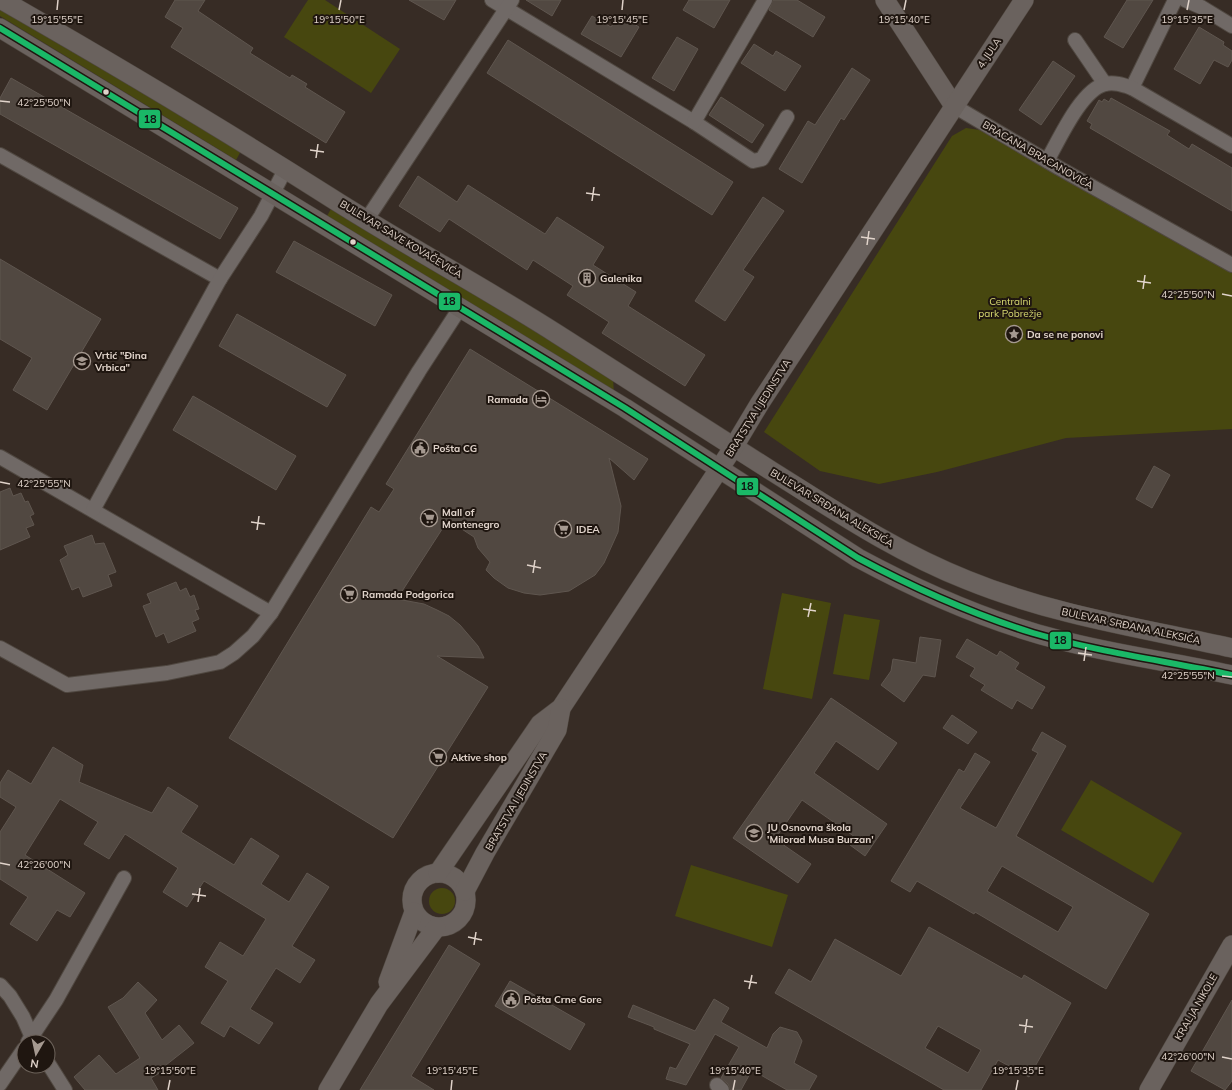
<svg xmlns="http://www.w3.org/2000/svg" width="1232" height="1090" font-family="Mulish,sans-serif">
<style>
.green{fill:#47470f}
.building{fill:#514841;stroke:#5f564f;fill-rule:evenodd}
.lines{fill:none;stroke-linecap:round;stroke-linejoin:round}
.street-casing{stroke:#504841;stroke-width:16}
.secondary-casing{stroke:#504841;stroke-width:20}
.street{stroke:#706966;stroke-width:14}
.secondary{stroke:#6a625e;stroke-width:19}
.bus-1-casing{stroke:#1f1610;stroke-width:9}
.bus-1{stroke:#1ab867;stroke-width:6}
.ticks{fill:none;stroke:#e0d3ca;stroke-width:1.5}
.bus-dot{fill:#e0d3ca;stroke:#1f1610;stroke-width:1.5}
.labels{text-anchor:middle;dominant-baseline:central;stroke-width:4;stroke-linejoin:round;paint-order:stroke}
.street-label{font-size:10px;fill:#e0d3ca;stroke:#1f1610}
.poi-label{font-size:10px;font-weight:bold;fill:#e0d3ca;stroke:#1f1610;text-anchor:start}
.park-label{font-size:10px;fill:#dddf74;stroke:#1f1610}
.ticks-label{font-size:10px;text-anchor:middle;fill:#e0d3ca;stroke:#1f1610;stroke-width:4;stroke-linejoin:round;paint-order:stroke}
.line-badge{stroke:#1f1610;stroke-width:1.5}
.pale-badge-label{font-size:11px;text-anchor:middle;font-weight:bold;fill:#111}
</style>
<rect width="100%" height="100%" fill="#372c25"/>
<g class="green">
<path d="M308 0H325L400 49 371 93 284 37Z"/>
<path d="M0 9 241 151 236 160 0 16Z"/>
<path d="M966 128 987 131 1232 272V429L1066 438 937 472 879 484 820 471 764 432 952 136Z"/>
<path d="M332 207 613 379 614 393 327 216Z"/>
<path d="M782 593 831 603 812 699 763 689Z"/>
<path d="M844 614 880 620 869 680 833 674Z"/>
<path d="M1091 780 1182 833 1153 883 1061 830Z"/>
<path d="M691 865 788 895 772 947 675 916Z"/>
<circle cx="442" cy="901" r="13"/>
</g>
<g class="building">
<path d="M175 0H205L198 11 253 48 250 53 290 78 292 75 307 84 305 87 345 112 326 143 171 47 183 28 165 17Z"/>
<path d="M409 0H456L444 20Z"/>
<path d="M526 0H561L552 16Z"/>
<path d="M689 0H730L714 28 683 10Z"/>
<path d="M773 0H797L825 17 813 37 769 10Z"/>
<path d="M1127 0H1153L1123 48 1104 37Z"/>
<path d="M619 15 639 27 621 57 581 34 592 16 611 27Z"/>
<path d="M1199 27 1224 42 1223 45 1232 51V60L1228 67 1214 60 1200 84 1174 69Z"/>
<path d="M677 37 698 49 674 91 652 78Z"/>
<path d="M508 40 733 182 712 215 487 73Z"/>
<path d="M754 44 773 56 776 51 801 66 785 91 741 63Z"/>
<path d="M1053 61 1075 76 1041 125 1019 110Z"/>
<path d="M852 68 870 80 844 120 841 118 802 183 779 169 808 121 815 125Z"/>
<path d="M11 78 238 208 220 239 0 114V98Z"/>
<path d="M721 97 764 125 752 143 709 115Z"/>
<path d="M1111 98 1170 131 1167 135 1189 149 1192 144 1232 168V211L1090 128 1092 124 1087 121 1099 100 1102 102 1104 99 1109 102Z"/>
<path d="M418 176 457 202 468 185 545 234 557 217 604 247 593 265 636 292 628 306 705 355 685 386 602 333 609 322 567 295 573 286 533 260 527 270 449 219 440 232 399 206Z"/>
<path d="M763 197 784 211 743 270 754 277 725 321 695 301Z"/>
<path d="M294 241 392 295 375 326 276 272Z"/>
<path d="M0 259 101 319 47 410 13 390 32 358 0 339Z"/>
<path d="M237 314 346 375 327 407 219 346Z"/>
<path d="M470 349 648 459 634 480 609 458 621 506 618 532 604 563 595 575 569 591 540 595 524 593 508 588 494 578 486 570 490 562 478 548 474 537 448 520 397 599 424 604 437 610 449 616 460 625 478 646 484 658 437 656 488 687 393 838 229 738 371 507 379 512 394 489 386 484Z"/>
<path d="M193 396 296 456 276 490 173 430Z"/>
<path d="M1154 466 1170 475 1152 508 1136 499Z"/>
<path d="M10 488 13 496 21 493 25 502 28 501 34 514 30 516 34 525 26 528 30 537 0 550V492Z"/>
<path d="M92 535 95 544 104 543 116 572 108 575 112 586 83 597 79 587 72 590 60 560 68 555 64 546Z"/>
<path d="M176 582 180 591 186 588 190 597 194 595 199 609 195 610 199 619 192 622 196 631 168 643 164 633 156 637 143 606 151 603 147 594Z"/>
<path d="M920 637 941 640 935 677 923 675 904 702 881 685 891 671 893 659 916 663Z"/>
<path d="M967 639 997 656 1000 651 1019 663 1015 669 1045 687 1032 709 1017 700 1012 709 981 690 985 685 970 676 975 668 956 657Z"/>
<path d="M831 698 897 743 878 770 836 741 814 773 887 824 865 856 850 845 855 837 802 800 775 839 811 864 798 883 733 838Z"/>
<path d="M952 715 977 732 968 744 943 728Z"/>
<path d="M1042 732 1066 746 1016 836 1149 914 1106 989 975 912 974 914 917 881 910 892 891 881 959 769 964 772 975 753 990 762 960 808 996 828 1038 753 1032 750ZM1002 866 1073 907 1058 932 987 891Z"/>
<path d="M53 747 83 765 79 782 152 813 168 787 198 806 181 832 234 865 251 838 279 856 261 884 289 902 307 873 329 887 292 946 315 960 300 983 276 968 250 1009 273 1023 259 1044 230 1026 224 1037 201 1023 228 981 205 967 220 942 243 956 266 919 204 881 187 907 163 892 178 868 125 834 109 859 84 844 98 822 60 799 25 855 85 893 70 917 57 910 37 941 10 924 28 897 0 879V832L16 807 0 797V783L8 770 31 784Z"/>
<path d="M929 927 1022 979 1024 975 1071 1003 1029 1077 998 1060 981 1090H944L775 993 789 969 811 982 835 939 901 976ZM938 1026 981 1050 968 1073 925 1048Z"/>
<path d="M449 945 480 964 411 1076 434 1090H360Z"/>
<path d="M510 981 585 1024 570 1050 495 1006Z"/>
<path d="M138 982 157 1000 145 1013 162 1040 179 1025 194 1043 166 1065 168 1068 151 1078 158 1090H85L74 1077 99 1055 116 1074 140 1058 108 1007 123 998Z"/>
<path d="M714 999 729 1008 721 1022 767 1048 773 1034 780 1027 797 1032 802 1041 794 1063 817 1076 809 1090H787L752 1070 741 1090H730L728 1084 721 1078 739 1047 715 1034 686 1085 666 1079 670 1067 676 1069 690 1044 654 1029V1027L628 1017 633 1005 695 1031Z"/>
<path d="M1232 1000V1081L1225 1090 1191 1071Z"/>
</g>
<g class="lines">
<g class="street-casing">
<g id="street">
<path d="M492 0 694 122 753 161 762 159 787 117"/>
<path d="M1185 0 1201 7 1232 26"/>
<path d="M1075 40 1105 84"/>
<path d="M1132 88 1175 0"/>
<path d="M954 106 1059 168 1232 265"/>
<path d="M694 122 765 0"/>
<path d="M0 155 220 279"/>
<path d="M1047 161C1059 140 1081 90 1105 84 1115 82 1123 85 1132 88L1232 146"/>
<path d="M367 219 512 0"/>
<path d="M0 457 271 613"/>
<path d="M93 510 220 279 261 216 286 168"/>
<path d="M0 648 67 685 167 673 220 662 234 653 253 636 271 613 419 371 460 308"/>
<path d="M0 985 10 996 23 1017 34 1042"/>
<path d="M28 1042 56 1000 124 878"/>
<path d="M48 1063 65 1090"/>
<path d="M0 1084 24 1049"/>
<path d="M717 1085 722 1090"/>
</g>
</g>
<g class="secondary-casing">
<g id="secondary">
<path d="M2 0C112 63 221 128 328 196 403 244 482 286 557 334 628 380 699 425 770 470 834 510 896 552 967 580 1053 615 1141 628 1232 648"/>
<path d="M885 0 954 106"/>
<path d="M0 28 625 408 858 558C923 593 989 622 1060 640 1116 655 1175 662 1232 675"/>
<circle cx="439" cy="900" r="27"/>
<path d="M438 873 540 724 561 708 733 448 760 403 1024 0"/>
<path d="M465 891 485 853 557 730 561 708"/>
<path d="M388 982 414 912"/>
<path d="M328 1090 379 1004 436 928"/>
<path d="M1149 1090 1232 945"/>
</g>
</g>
<use href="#street" class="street"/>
<use href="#secondary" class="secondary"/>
<g class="bus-1-casing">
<path id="bus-1" d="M0 28 625 408 858 558C914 588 972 614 1033 633 1098 652 1166 661 1232 675"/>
</g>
<use href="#bus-1" class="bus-1"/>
</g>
<path class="ticks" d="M57 10 58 0M339 10 341 0M622 10 623 0M904 10 906 0M1187 10 1189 0M0 101 10 102M310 150 324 152M316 158 318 144M586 193 600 195M592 201 594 187M861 237 875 239M867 245 869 231M1137 281 1151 283M1143 289 1145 275M1222 294 1232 296M0 482 10 484M251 522 265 524M257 530 259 516M527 565 541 568M533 573 535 560M803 609 816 611M808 617 811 603M1078 653 1092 655M1084 661 1086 647M1222 676 1232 677M0 863 10 865M192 894 206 896M198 902 200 888M468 937 482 940M474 945 476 932M744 981 757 983M749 989 752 975M1019 1025 1033 1027M1025 1033 1027 1019M1222 1057 1232 1059M168 1090 170 1080M451 1090 452 1080M733 1090 735 1080M1016 1090 1018 1080"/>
<defs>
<g id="building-ring" transform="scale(0.9)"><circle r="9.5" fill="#1f1610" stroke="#a59990" stroke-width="1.5"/><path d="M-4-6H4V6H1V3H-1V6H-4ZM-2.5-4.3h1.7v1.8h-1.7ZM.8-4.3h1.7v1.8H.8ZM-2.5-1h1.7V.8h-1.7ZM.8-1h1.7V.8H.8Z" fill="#a59990"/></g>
<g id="sight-ring" transform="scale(0.9)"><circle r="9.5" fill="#1f1610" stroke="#a59990" stroke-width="1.5"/><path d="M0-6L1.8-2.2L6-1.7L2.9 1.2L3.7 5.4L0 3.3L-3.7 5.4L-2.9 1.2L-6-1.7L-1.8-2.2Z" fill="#a59990"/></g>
<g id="school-ring" transform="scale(0.9)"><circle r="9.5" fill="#1f1610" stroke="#a59990" stroke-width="1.5"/><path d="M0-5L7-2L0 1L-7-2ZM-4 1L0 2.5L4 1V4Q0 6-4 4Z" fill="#a59990"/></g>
<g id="hotel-ring" transform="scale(0.9)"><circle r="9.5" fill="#1f1610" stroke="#a59990" stroke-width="1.5"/><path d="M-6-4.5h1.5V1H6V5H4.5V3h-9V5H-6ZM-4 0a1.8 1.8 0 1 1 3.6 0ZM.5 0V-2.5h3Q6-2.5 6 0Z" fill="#a59990"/></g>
<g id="civic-ring" transform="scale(0.9)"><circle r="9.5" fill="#1f1610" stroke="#a59990" stroke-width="1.5"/><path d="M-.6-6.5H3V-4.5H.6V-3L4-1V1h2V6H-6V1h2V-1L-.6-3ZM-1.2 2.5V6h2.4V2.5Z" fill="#a59990"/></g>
<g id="supermarket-ring" transform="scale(0.9)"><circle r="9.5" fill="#1f1610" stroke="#a59990" stroke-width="1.5"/><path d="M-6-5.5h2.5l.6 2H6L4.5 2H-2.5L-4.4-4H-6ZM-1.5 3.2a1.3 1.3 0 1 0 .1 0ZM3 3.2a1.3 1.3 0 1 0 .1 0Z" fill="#a59990"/></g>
</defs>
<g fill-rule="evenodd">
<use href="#building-ring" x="587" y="278"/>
<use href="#sight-ring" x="1014" y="334"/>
<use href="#school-ring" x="82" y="361"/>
<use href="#hotel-ring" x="541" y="399"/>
<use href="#civic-ring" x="420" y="448"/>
<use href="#supermarket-ring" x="429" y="518"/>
<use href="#supermarket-ring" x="563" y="529"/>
<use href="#supermarket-ring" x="349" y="594"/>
<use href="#supermarket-ring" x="438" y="757"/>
<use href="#school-ring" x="754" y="833"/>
<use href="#civic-ring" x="511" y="999"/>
</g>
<g class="bus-dot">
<circle cx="106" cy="92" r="3.5"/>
<circle cx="353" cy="242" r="3.5"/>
</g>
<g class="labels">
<g class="street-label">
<text transform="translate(989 53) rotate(-56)">4. JULA</text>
<text transform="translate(1038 155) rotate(30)">BRACANA BRACANOVIĆA</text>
<text transform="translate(401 239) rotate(31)">BULEVAR SAVE KOVAČEVIĆA</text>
<text transform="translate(758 408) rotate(-58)">BRATSTVA I JEDINSTVA</text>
<text transform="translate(832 508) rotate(31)">BULEVAR SRĐANA ALEKSIĆA</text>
<text transform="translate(1131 626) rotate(12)">BULEVAR SRĐANA ALEKSIĆA</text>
<text transform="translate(516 801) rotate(-60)">BRATSTVA I JEDINSTVA</text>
<text transform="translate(1196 1007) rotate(-60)">KRALJA NIKOLE</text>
</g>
<g class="poi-label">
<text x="600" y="278">Galenika</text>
<text x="1027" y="334">Da se ne ponovi</text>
<text x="95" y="355">Vrtić "Đina<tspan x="95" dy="12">Vrbica"</tspan></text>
<text x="528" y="399" text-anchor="end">Ramada</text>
<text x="433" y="448">Pošta CG</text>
<text x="442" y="512">Mall of<tspan x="442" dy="12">Montenegro</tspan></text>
<text x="576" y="529">IDEA</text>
<text x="362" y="594">Ramada Podgorica</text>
<text x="451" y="757">Aktive shop</text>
<text x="767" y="827">JU Osnovna škola<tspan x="767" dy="12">'Milorad Musa Burzan'</tspan></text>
<text x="524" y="999">Pošta Crne Gore</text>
</g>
<g class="park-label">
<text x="1010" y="301">Centralni<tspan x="1010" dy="12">park Pobrežje</tspan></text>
</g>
</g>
<g class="ticks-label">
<text x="57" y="23">19°15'55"E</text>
<text x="339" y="23">19°15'50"E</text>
<text x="622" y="23">19°15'45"E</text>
<text x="904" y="23">19°15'40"E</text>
<text x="1187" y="23">19°15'35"E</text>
<text x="44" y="106">42°25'50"N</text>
<text x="1188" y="298">42°25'50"N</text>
<text x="44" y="487">42°25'55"N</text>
<text x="1188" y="679">42°25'55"N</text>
<text x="44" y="868">42°26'00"N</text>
<text x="1188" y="1060">42°26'00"N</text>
<text x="170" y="1074">19°15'50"E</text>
<text x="452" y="1074">19°15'45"E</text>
<text x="735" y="1074">19°15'40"E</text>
<text x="1018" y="1074">19°15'35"E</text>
</g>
<g class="line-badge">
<rect x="138" y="109" width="23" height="20" rx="4" fill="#1ab867"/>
<rect x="438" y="292" width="23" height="19" rx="4" fill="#1ab867"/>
<rect x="736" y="477" width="23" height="19" rx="4" fill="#1ab867"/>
<rect x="1049" y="631" width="23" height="19" rx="4" fill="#1ab867"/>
</g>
<g class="pale-badge-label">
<text x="150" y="123">18</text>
<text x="449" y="305">18</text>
<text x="747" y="490">18</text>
<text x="1060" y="644">18</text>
</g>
<g transform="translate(36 1054) rotate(189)"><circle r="19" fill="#1f1610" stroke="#6c625a"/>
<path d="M0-3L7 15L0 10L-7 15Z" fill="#a59990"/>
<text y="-6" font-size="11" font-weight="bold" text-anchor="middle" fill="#e0d3ca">N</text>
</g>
</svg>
